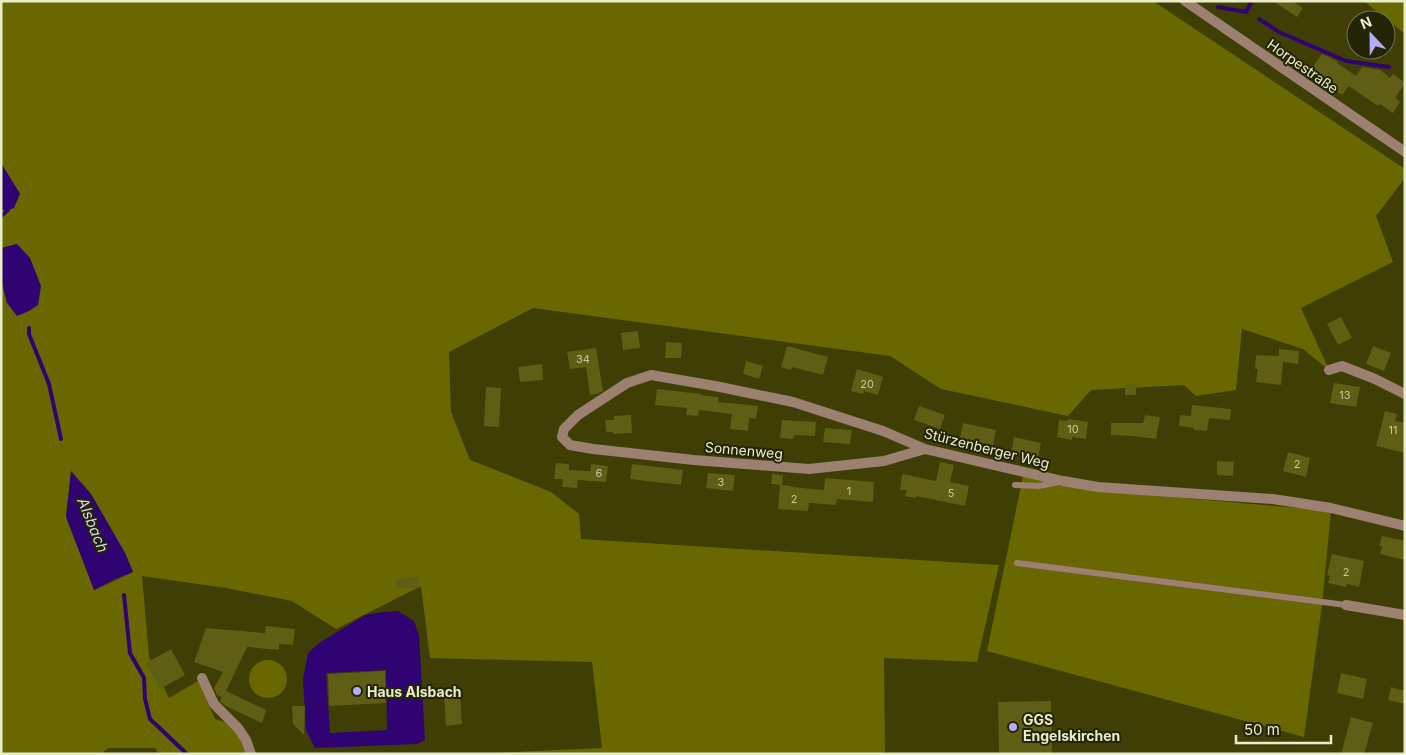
<svg xmlns="http://www.w3.org/2000/svg" width="1406" height="755" font-family="Inter,sans-serif">
<style>
.green{fill:#696800;fill-rule:evenodd}
.water{fill:#2f0372;fill-rule:evenodd}
.lines{fill:none;stroke-linecap:round;stroke-linejoin:round}
.stream{stroke:#2f0372;stroke-width:4}
.building{fill:#5f5e14}
.service{stroke:#9c8071;stroke-width:6}
.minor{stroke:#9c8071;stroke-width:10}
.tertiary{stroke:#9c8071;stroke-width:10}
.poi-dot{fill:#b5acf8;stroke:#242407;stroke-width:2}
.labels{text-anchor:middle;dominant-baseline:central;stroke-width:4;stroke-linejoin:round;paint-order:stroke}
.number-label{font-size:11px;fill:#c8c99c}
.street-label{font-size:14px;fill:#ebedca;stroke:#242407}
.poi-label{font-size:14px;font-weight:bold;fill:#ebedca;stroke:#242407;text-anchor:start}
.water-label{font-size:15px;font-style:italic;fill:#d8d5f1;stroke:#242407}
</style>
<rect width="100%" height="100%" fill="#3f3e04"/>
<g class="green">
<path d="M1 1H1153L1405 169V178L1376 216 1393 262 1301 308 1329 370 1303 349 1242 329 1236 390 1196 396 1184 385 1091 390 1068 416 941 389 890 356 533 308 449 352 451 412 470 460 551 492 579 514 581 539 999 565 977 662 884 658 885 754H466L602 748 592 662 430 658 421 586 336 629 292 601 226 588 142 576 149 657 169 698 198 681 215 719 234 725 246 754H159L155 748H108L101 754H1V279L7 303 17 244 1 248V210H8L20 194 1 163ZM71 472 91 494 125 553 133 572 95 590 66 517Z"/>
<path d="M1364 1H1405V34Z"/>
<path d="M1023 476 1093 490 1331 511 1322 605 1304 737 987 651Z"/>
<circle cx="268" cy="679" r="19"/>
</g>
<g class="water">
<path d="M1 163 20 194 14 208 8 210H1Z"/>
<path d="M17 244 30 258 41 286 38 305 29 311 17 316 7 303 1 279V248Z"/>
<path d="M71 471 91 494 125 553 133 572 115 579 94 590 66 517Z"/>
<path d="M398 611 414 621 419 635 425 740 417 744 315 748 306 730 303 679 308 653 319 643 365 615 383 612ZM386 670 387 730 330 733 326 673Z"/>
</g>
<g class="lines">
<g class="stream">
<path d="M1218 7 1246 12 1252 1"/>
<path d="M1259 19 1279 32 1346 61 1389 67"/>
<path d="M1 216 8 210 7 205"/>
<path d="M29 328V334L49 384 61 439"/>
<path d="M124 595 130 653 144 678 145 699 150 719 187 754"/>
</g>
</g>
<g class="building">
<path d="M1273 1H1292L1303 8 1297 17Z"/>
<path d="M1322 54 1337 61V63L1356 76 1362 67 1380 70 1390 78 1393 74 1405 83 1395 98 1400 102 1393 113 1380 104 1378 106 1349 86 1342 95 1309 72Z"/>
<path d="M1341 317 1352 338 1338 345 1327 324Z"/>
<path d="M638 331 640 348 623 350 621 333Z"/>
<path d="M666 342 682 343 681 358H665Z"/>
<path d="M787 346 828 357 823 375 792 367 791 370 781 367Z"/>
<path d="M1373 346 1391 353 1384 371 1366 364Z"/>
<path d="M596 348 603 391 597 394 590 395 586 367 570 369 567 352Z"/>
<path d="M1279 349 1299 351 1298 364 1283 362 1281 385 1256 382 1258 369H1255L1256 355 1279 356Z"/>
<path d="M746 361 763 366 759 379 743 374Z"/>
<path d="M542 364 543 380 520 382 518 367Z"/>
<path d="M857 369 883 377 878 395 864 391 863 394 851 391Z"/>
<path d="M1334 383 1360 387 1356 407 1330 403Z"/>
<path d="M1136 384V395H1125V385Z"/>
<path d="M486 387 501 388 499 427 484 426Z"/>
<path d="M657 389 701 394V395L718 397V402L758 406 756 419 749 418 748 431 730 429 732 414 699 410 698 416 686 415 687 408 655 405Z"/>
<path d="M1192 405 1231 409 1230 420 1209 418 1207 431 1194 430V428L1179 426 1180 415 1191 416Z"/>
<path d="M919 406 945 415 940 429 914 420Z"/>
<path d="M1385 411 1397 414 1395 421 1405 423V453L1376 446Z"/>
<path d="M631 415 632 433 613 434V432H606L605 420H614V416Z"/>
<path d="M1145 415 1160 417 1156 439 1133 436 1111 435V423H1143Z"/>
<path d="M1068 419 1088 422 1086 439 1072 437V440L1057 437 1059 420 1067 421Z"/>
<path d="M782 420 816 422 815 436 794 435 793 439 780 438Z"/>
<path d="M963 423 996 430 993 445 960 438Z"/>
<path d="M825 428 852 430 850 444 823 442Z"/>
<path d="M1014 437 1041 443 1038 458 1011 452Z"/>
<path d="M1288 452 1310 458 1306 477 1283 471Z"/>
<path d="M1217 461 1234 462 1233 476 1217 475Z"/>
<path d="M940 462 954 465 950 482 969 486 965 506 916 496V498L905 496 907 490H900L902 474 936 481Z"/>
<path d="M556 463 569 464V470L590 471 591 464 608 466 606 482 578 480 577 488 562 487 563 479H554Z"/>
<path d="M632 464 683 470 681 485 630 479Z"/>
<path d="M708 473 735 475 733 491 706 488Z"/>
<path d="M772 474 783 475 782 485 771 484Z"/>
<path d="M825 478 874 482 873 502 837 499 836 505 809 503 808 511 778 509 780 485 791 486V487L824 490Z"/>
<path d="M1382 536 1405 541V560L1380 554 1382 546H1379Z"/>
<path d="M1332 554 1364 561 1359 587 1347 584 1346 587 1328 583 1330 576 1327 575Z"/>
<path d="M419 577V588H396V578Z"/>
<path d="M266 626 295 629 293 645 279 644V650L247 647 226 691 266 710 262 723 226 706 220 701 222 697 217 695 214 688 223 672 194 662 206 628 265 633Z"/>
<path d="M171 649 185 675 160 689 146 663Z"/>
<path d="M385 671 386 703 329 706 328 674Z"/>
<path d="M1341 673 1367 679 1363 699 1337 693Z"/>
<path d="M1391 687 1405 691V704L1388 700Z"/>
<path d="M460 694 462 724 446 726 444 696Z"/>
<path d="M1051 701 1052 754H999L998 702Z"/>
<path d="M292 706H305L304 735 293 724Z"/>
<path d="M1351 717 1373 723 1364 754H1341Z"/>
</g>
<g class="lines">
<g class="service">
<path d="M1015 485 1039 486 1059 482"/>
<path d="M1017 563 1346 605"/>
</g>
<g class="minor">
<path d="M1329 370 1342 366 1375 379 1405 394"/>
<path d="M925 449 884 461 809 469 694 460 593 449 570 445 562 437 564 429 578 415 627 383 651 375 715 386 793 402 883 431 925 449 1063 481 1098 487 1273 499 1331 508 1405 526"/>
<path d="M1346 605 1405 615"/>
<path d="M202 678 214 704 238 728 246 740 251 754"/>
</g>
<path class="tertiary" d="M1185 1 1405 152"/>
</g>
<g class="poi-dot">
<circle cx="357" cy="691" r="5"/>
<circle cx="1013" cy="727" r="5"/>
</g>
<g class="labels">
<g class="number-label">
<text x="583" y="359">34</text>
<text x="867" y="384">20</text>
<text x="1345" y="395">13</text>
<text x="1073" y="429">10</text>
<text x="1393" y="430">11</text>
<text x="1297" y="464">2</text>
<text x="599" y="473">6</text>
<text x="721" y="482">3</text>
<text x="849" y="491">1</text>
<text x="951" y="493">5</text>
<text x="794" y="499">2</text>
<text x="1346" y="572">2</text>
</g>
<g class="street-label">
<text transform="translate(1303 66) rotate(35)">Horpestraße</text>
<text transform="translate(987 448) rotate(14)">Stürzenberger Weg</text>
<text transform="translate(744 450) rotate(5)">Sonnenweg</text>
</g>
<g class="poi-label">
<text x="367" y="691">Haus Alsbach</text>
<text x="1023" y="719">GGS<tspan x="1023" dy="16">Engelskirchen</tspan></text>
</g>
<g class="water-label">
<text transform="translate(93 525) rotate(68)">Alsbach</text>
</g>
</g>
<rect width="1406" height="755" fill="none" stroke="#ebedca" stroke-width="5"/>
<g transform="translate(1371 35) rotate(338)"><circle r="24" fill="#242407" stroke="#747455"/>
<path d="M0-4L9 19L0 12L-9 19Z" fill="#b5acf8"/>
<text y="-8" font-size="14" font-weight="bold" text-anchor="middle" fill="#ebedca">N</text>
</g>
<path d="M1236 735v8h95v-8" fill="none" stroke="#ebedca" stroke-width="2.5"/>
<text x="1244" y="735" font-size="15" fill="#ebedca" stroke="#242407" stroke-width="4" paint-order="stroke">50 m</text>
</svg>
